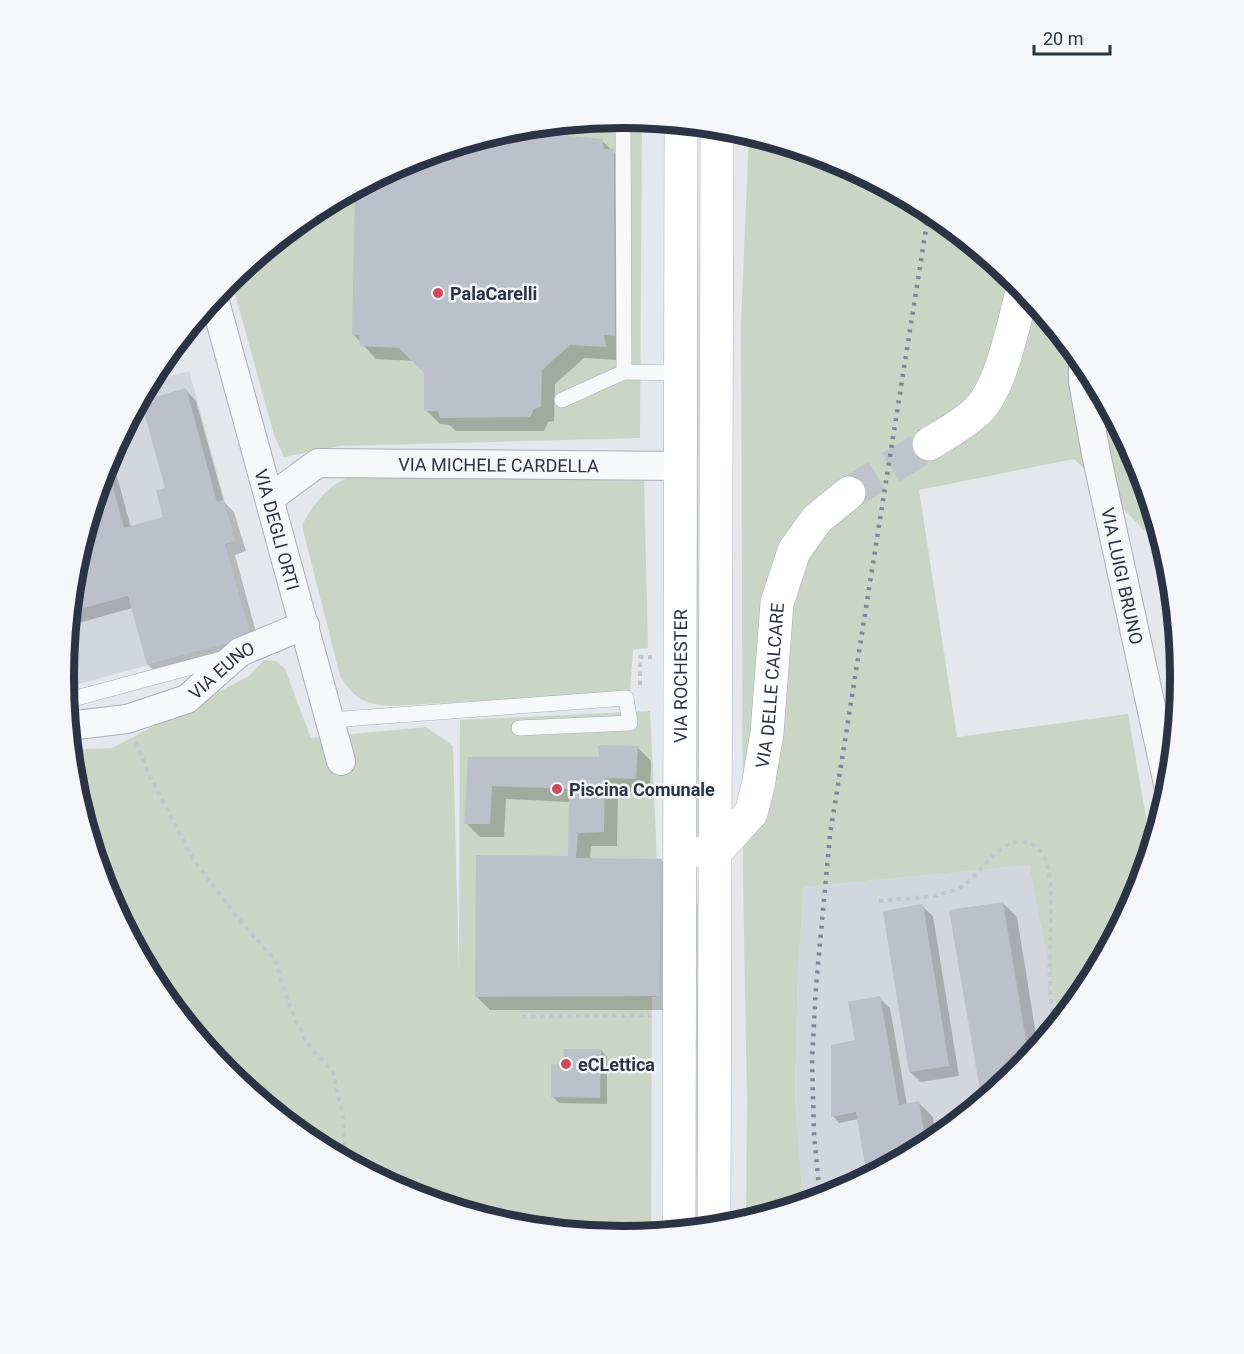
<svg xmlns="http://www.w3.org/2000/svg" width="1244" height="1354" font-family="Roboto,sans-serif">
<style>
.built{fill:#d2d6de}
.green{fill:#c9d6c5}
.shadow{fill:#0003}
.building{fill:#bbc0ca}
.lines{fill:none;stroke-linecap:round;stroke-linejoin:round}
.secondary-tunnel{stroke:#bfc3cb;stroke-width:33;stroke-dasharray:33 16;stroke-linecap:butt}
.lane-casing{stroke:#a9aeb7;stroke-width:16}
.street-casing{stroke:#a9aeb7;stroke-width:30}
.secondary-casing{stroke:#a9aeb7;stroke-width:34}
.path{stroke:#c2c5cb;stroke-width:4;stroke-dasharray:4.5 4.5;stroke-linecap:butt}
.lane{stroke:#f7f8fa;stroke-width:15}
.street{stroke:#f7f8fa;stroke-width:28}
.secondary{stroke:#fff;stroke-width:33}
.rail{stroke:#7d8696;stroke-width:4.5;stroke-dasharray:3 6;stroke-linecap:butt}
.poi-dot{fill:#d1495b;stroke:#f4f6f9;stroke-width:2}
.labels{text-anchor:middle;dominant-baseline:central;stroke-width:5;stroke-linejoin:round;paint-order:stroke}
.poi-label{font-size:18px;font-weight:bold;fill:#2b3445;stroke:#f4f6f9;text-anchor:start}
.street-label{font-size:18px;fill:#2b3445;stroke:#f4f6f9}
.rim{fill:none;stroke:#2b3445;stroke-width:8}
</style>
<rect width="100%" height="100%" fill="#e4e7ec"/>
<g class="built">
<path d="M189 371 236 541 225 545 251 637 64 688 63 677 74 568 106 463 149 382Z"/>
<path d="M1029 865 1059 1021 1017 1073 932 1142 836 1194 803 1203 795 1096 798 967 804 887Z"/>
</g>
<g class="green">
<path d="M622 118 642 120 640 438 340 446 284 457 274 435 231 279 312 212 408 160 513 129Z"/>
<path d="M694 125 698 126 699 849H695Z"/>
<path d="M749 134 836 161 933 212 1018 282 1087 367 1139 463 1159 532H1146L1074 459 919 490 957 737 1128 714 1147 823 1153 842 1138 891 1087 988 1059 1021 1029 865 804 887 798 967 795 1096 803 1203 746 1221 747 1098 743 880 741 323Z"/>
<path d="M347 478H644L648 648 633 650 630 692 391 706C365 704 354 699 340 676L302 526C310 508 328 485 347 478Z"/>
<path d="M264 660 276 661 285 669 311 738 426 727 453 746 459 971 460 720 650 711 657 858 662 859 659 996 652 997 651 1233 622 1236 513 1225 408 1193 311 1142 226 1072 157 987 105 891 74 786 70 750 112 748 249 676Z"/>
<path d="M695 904H699V1228L695 1229Z"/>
</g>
<g class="shadow">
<path d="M556 124 569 138 602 141 628 165 619 360 584 358 555 384 554 421 548 422 544 431H456L449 425 440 424 426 410 425 372 414 361 376 359 353 334 356 188 408 160 513 129Z"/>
<path d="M186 390 196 401 224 502 234 512 246 551 235 555 260 647 159 675 148 665 132 608 68 626 74 568 106 463 111 454 131 528 165 518 167 489Z"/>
<path d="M66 644 74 660V670L70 682 64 690 63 677Z"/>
<path d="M637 747 651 761 650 792 618 791 617 846H591L590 859 661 860 675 874 672 1010H490L476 996 569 857 570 802 506 799 504 837H480L466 823 469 758H600Z"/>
<path d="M1003 903 1017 917 1038 1047 1017 1073 985 1098 982 1095Z"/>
<path d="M922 906 933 916 959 1076 921 1082 910 1072Z"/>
<path d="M879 998 890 1008 907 1105 919 1103 933 1117 936 1139 868 1176 859 1119 839 1123 833 1116 856 1041Z"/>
<path d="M601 1050 607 1057V1104L559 1103 552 1096Z"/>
</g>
<g class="building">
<path d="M557 124 569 136 602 139 604 149H614L615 336 604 335 606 347 570 345 542 370 541 407 534 409 530 417 440 418 438 411H424V373L399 348 360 346 359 335 352 334 355 189 408 160 513 129Z"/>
<path d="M186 388 217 502 224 500 236 541 225 544 251 637 147 665 128 596 69 612 74 568 106 462 124 528 163 517 156 491 165 488 141 401Z"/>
<path d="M598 745 638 746 636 779 605 778 604 832 578 833 576 858 662 859 659 996 475 997 476 855 568 856 569 789 492 786 490 824H464L468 757H599Z"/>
<path d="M1003 902 1029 1058 1017 1073 990 1095 981 1096 949 910Z"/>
<path d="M923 904 949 1066 909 1072 883 911Z"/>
<path d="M880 996 899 1105 919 1101 926 1145 867 1177 856 1112 831 1117V1045L855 1040 848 1002Z"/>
<path d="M564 1049H601L600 1098 551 1097V1064L563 1065Z"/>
</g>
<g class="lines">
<path class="secondary-tunnel" d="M849 493 929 444"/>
<g class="lane-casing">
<g id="lane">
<path d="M624 372 680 373"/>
<path d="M562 400 624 372 623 118"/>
<path d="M65 701 225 658"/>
<path d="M330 720 626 698 630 723 519 728"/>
</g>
</g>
<g class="street-casing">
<g id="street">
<path id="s1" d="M214 298 341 761"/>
<path id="s2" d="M1083 361V382L1096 454 1169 789"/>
<path id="s3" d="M270 498 318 463 680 466"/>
<path id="s4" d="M68 726 127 719 187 699 240 652 305 625"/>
</g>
</g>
<g class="secondary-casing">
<g id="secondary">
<path d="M929 444C945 434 962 425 975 413 1002 390 1013 323 1023 289"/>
<path id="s5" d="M704 852 715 853 751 813 758 786 767 733 777 603 794 551 817 519 849 493"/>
<path d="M714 1227 717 127"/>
<path id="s6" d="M679 1230 681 124"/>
</g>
</g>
<g class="path">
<path d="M640 685V657H652"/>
<path d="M136 742 149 775 193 859 237 917 275 960 290 1007 306 1041 333 1073 343 1118 345 1160"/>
<path d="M879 901C905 898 948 899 968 882 980 871 990 856 1004 847 1012 842 1016 841 1025 842 1060 846 1050 922 1050 946 1049 973 1050 1001 1054 1028"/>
<path d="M522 1017 651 1015"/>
</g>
<use href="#lane" class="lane"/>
<use href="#street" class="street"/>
<use href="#secondary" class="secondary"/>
<path class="rail" d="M820 1198 814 1134 812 1060 816 986 830 835 929 210"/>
</g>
<g class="poi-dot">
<circle cx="438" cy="293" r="6"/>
<circle cx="557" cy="789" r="6"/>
<circle cx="566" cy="1064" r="6"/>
</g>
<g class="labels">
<g class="poi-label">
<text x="450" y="293">PalaCarelli</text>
<text x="569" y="789">Piscina Comunale</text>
<text x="578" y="1064">eCLettica</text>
</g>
<g class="street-label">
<text stroke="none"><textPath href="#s3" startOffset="240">VIA MICHELE CARDELLA</textPath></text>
<text stroke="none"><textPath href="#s1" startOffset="240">VIA DEGLI ORTI</textPath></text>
<text stroke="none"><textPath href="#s2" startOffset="219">VIA LUIGI BRUNO</textPath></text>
<text stroke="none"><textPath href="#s4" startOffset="168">VIA EUNO</textPath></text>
<text stroke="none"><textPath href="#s6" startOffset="554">VIA ROCHESTER</textPath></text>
<text stroke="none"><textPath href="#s5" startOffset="194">VIA DELLE CALCARE</textPath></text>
</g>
</g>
<path d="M0 0H1244V1354H0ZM622 128H622A548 548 0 0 1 1170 676V678A548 548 0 0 1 622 1226H622A548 548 0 0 1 74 678V676A548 548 0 0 1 622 128Z" fill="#f4f6f9" fill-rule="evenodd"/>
<path class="rim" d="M622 128H622A548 548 0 0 1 1170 676V678A548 548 0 0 1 622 1226H622A548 548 0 0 1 74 678V676A548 548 0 0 1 622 128Z"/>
<path d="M1034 45v9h76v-9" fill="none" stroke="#2b3445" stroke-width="3"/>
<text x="1043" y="45" font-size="18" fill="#2b3445" stroke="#f4f6f9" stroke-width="4.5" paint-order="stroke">20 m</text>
</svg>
